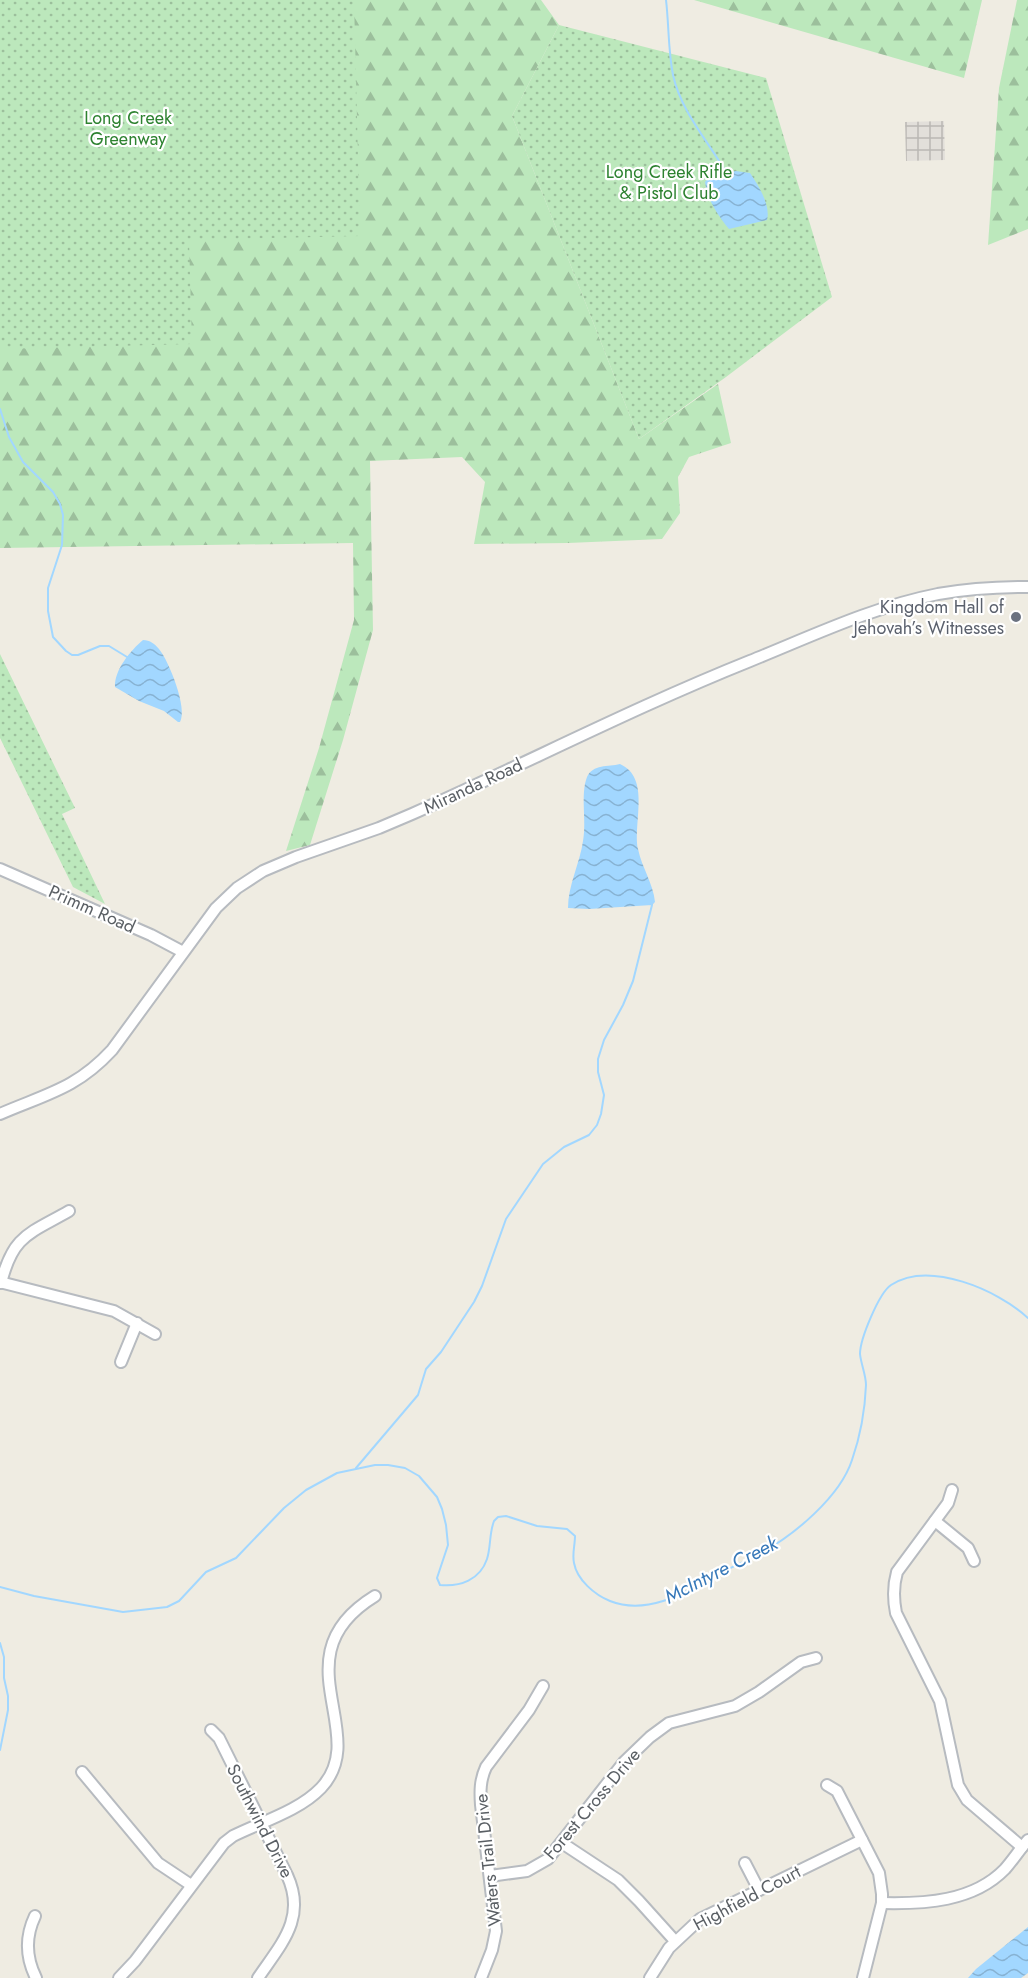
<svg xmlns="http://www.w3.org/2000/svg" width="1028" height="1978" font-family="Jost,sans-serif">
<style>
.industrial{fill:url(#industrial-grid)}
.forest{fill:url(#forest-firs)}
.park{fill:url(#park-dots)}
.water{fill:url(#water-waves)}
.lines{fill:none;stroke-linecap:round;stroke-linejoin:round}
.stream{stroke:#a2d7ff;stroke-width:2}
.minor-casing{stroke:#b7bbc0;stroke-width:14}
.minor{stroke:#fff;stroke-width:10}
.worship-dot{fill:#6b7280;stroke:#fff;stroke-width:2}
.labels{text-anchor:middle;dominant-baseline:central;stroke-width:4.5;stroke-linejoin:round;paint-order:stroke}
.park-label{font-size:18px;fill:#2d8230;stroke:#fff}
.worship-label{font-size:18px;fill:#5b616d;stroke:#fff;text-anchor:end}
.street-label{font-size:18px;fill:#5a5f64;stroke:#fff}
.water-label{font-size:20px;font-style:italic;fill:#3678b9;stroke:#fff}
</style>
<defs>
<pattern id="industrial-grid" width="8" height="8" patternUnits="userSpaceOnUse" patternTransform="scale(1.5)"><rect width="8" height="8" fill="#e2dfda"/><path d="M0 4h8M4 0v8" fill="none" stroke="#bab8b4"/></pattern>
<pattern id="forest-firs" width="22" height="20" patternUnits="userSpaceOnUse" patternTransform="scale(1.5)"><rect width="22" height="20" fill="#bce8bc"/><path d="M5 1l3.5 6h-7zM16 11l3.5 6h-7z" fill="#9cbf9c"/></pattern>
<pattern id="park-dots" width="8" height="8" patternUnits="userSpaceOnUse" patternTransform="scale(1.5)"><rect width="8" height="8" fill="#bce8bc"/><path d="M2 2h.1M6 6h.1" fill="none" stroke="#9cbf9c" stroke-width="1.8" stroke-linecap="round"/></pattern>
<pattern id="water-waves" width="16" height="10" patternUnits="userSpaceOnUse" patternTransform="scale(1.5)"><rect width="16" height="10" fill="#a2d7ff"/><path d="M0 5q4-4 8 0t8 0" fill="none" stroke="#87b2d2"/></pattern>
</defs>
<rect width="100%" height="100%" fill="#efece2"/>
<path class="industrial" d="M944 121 945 160 906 161 905 122Z"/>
<g class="forest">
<path d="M0 0H541L559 25 512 116 639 439 718 384 731 443 689 457 678 477 680 513 662 539 568 543 474 544 485 482 462 457 370 461 373 630 343 740 310 845 286 851 319 748 354 620 353 543 0 548Z"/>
<path d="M694 0H982L964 78Z"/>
<path d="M1017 0H1028V229L988 245 999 88Z"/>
</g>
<g class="park">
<path d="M0 0H354L360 236 189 240 192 344 0 349Z"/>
<path d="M559 25 766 78 832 297 726 377 639 439 512 116Z"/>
<path d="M0 654 75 808 62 814 105 904 73 887 0 738Z"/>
</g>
<g class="water">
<path d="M736 171 750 173C758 185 771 205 767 220L729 229C718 216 707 199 705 182L709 177Z"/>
<path d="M143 640C150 640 155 644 159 649 169 661 188 709 180 722H178L164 711 139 701 115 687C114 670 131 650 143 640Z"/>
<path d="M620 764C651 778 633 822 638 849 642 868 653 883 655 902L652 905 589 909 568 908C568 885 580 863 583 841 587 821 580 795 587 777 593 764 608 767 620 764Z"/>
<path d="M1028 1927V1973L1021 1978H968L976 1969Z"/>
</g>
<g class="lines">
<g class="stream">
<path d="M666 0C669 25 668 50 673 75 681 112 709 142 727 174"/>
<path d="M0 409 9 437 23 462 53 492 60 504 63 515 62 545 48 588V611L53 637 66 651 72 655H78L100 646H109L127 657"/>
<path d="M356 1468 418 1395 426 1369 441 1352 474 1302 482 1286 506 1219 543 1164 564 1147 589 1135 597 1125 601 1114 604 1095 598 1072V1059L604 1040 623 1005 633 981 652 905 651 904"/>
<path d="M0 1587 34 1596 123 1612 167 1607 179 1601 206 1572 236 1558 284 1508 306 1490 337 1473 375 1465H388L405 1468 419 1476 437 1497 442 1509 446 1525 448 1545 437 1578 440 1585C460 1587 480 1580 487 1559 491 1547 489 1534 494 1521L498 1517 506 1516 537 1526 567 1529 575 1536C575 1545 572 1554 574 1563 577 1580 595 1595 610 1601 650 1617 691 1589 724 1571 736 1565 749 1560 761 1553 794 1535 840 1497 852 1460 860 1437 865 1410 866 1385 866 1375 861 1364 860 1354 860 1339 879 1293 891 1285 929 1260 998 1290 1028 1318"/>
<path d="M0 1643 4 1657V1678L8 1696V1710L0 1750"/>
</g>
<g class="minor-casing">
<g id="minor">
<path d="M0 869 151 935 183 952"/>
<path d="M0 1114C46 1094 76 1089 112 1050L216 908 237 888 263 871 296 857 379 828 412 814C525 764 635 707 750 661 812 636 872 607 938 594 967 589 998 587 1028 587"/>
<path d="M0 1282 114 1311 155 1334"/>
<path d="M1 1283C13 1235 29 1234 69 1211"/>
<path d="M121 1362 137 1323"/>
<path d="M952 1490 948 1503 897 1572C893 1586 893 1598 896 1613L940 1701 958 1785 967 1800 1022 1847"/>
<path d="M935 1521 968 1548 974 1561"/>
<path d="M211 1730 219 1738 287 1875C307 1918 281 1944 258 1978"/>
<path d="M82 1772 158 1863 191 1885"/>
<path d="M827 1785 837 1791 879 1873 882 1894V1903L863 1978"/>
<path d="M562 1843 618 1880 639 1901 675 1941"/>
<path d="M745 1863 759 1890"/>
<path d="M490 1876 527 1871 548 1859 624 1762 650 1737 669 1723 735 1706 759 1692 801 1662 816 1658"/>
<path d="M882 1903C924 1904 973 1902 1005 1869 1013 1860 1020 1849 1028 1840"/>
<path d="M35 1916C25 1937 26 1958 36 1978"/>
<path d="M119 1978 135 1961 224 1843 233 1836C261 1822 299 1811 321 1788 373 1733 277 1656 375 1596"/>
<path d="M481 1978 492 1950 496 1931 481 1805C480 1791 480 1780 486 1767L529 1710 543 1686"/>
<path d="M650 1978 669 1948 700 1919 862 1840"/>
</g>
</g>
<use href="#minor" class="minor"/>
</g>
<circle class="worship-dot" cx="1016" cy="617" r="6"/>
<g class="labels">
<g class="park-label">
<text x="128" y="118">Long Creek<tspan x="128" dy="21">Greenway</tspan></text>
<text x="669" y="172">Long Creek Rifle<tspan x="669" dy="21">&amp; Pistol Club</tspan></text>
</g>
<g class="worship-label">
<text x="1004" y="607">Kingdom Hall of<tspan x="1004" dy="21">Jehovah’s Witnesses</tspan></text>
</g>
<g class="street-label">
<text transform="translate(473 786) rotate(-25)">Miranda Road</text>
<text transform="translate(92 909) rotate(24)">Primm Road</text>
<text transform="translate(592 1804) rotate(-50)">Forest Cross Drive</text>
<text transform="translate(260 1821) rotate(63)">Southwind Drive</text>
<text transform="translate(488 1860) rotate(-96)">Waters Trail Drive</text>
<text transform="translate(747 1898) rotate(-28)">Highfield Court</text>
</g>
<g class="water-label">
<text transform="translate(721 1570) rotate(-27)">McIntyre Creek</text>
</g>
</g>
</svg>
